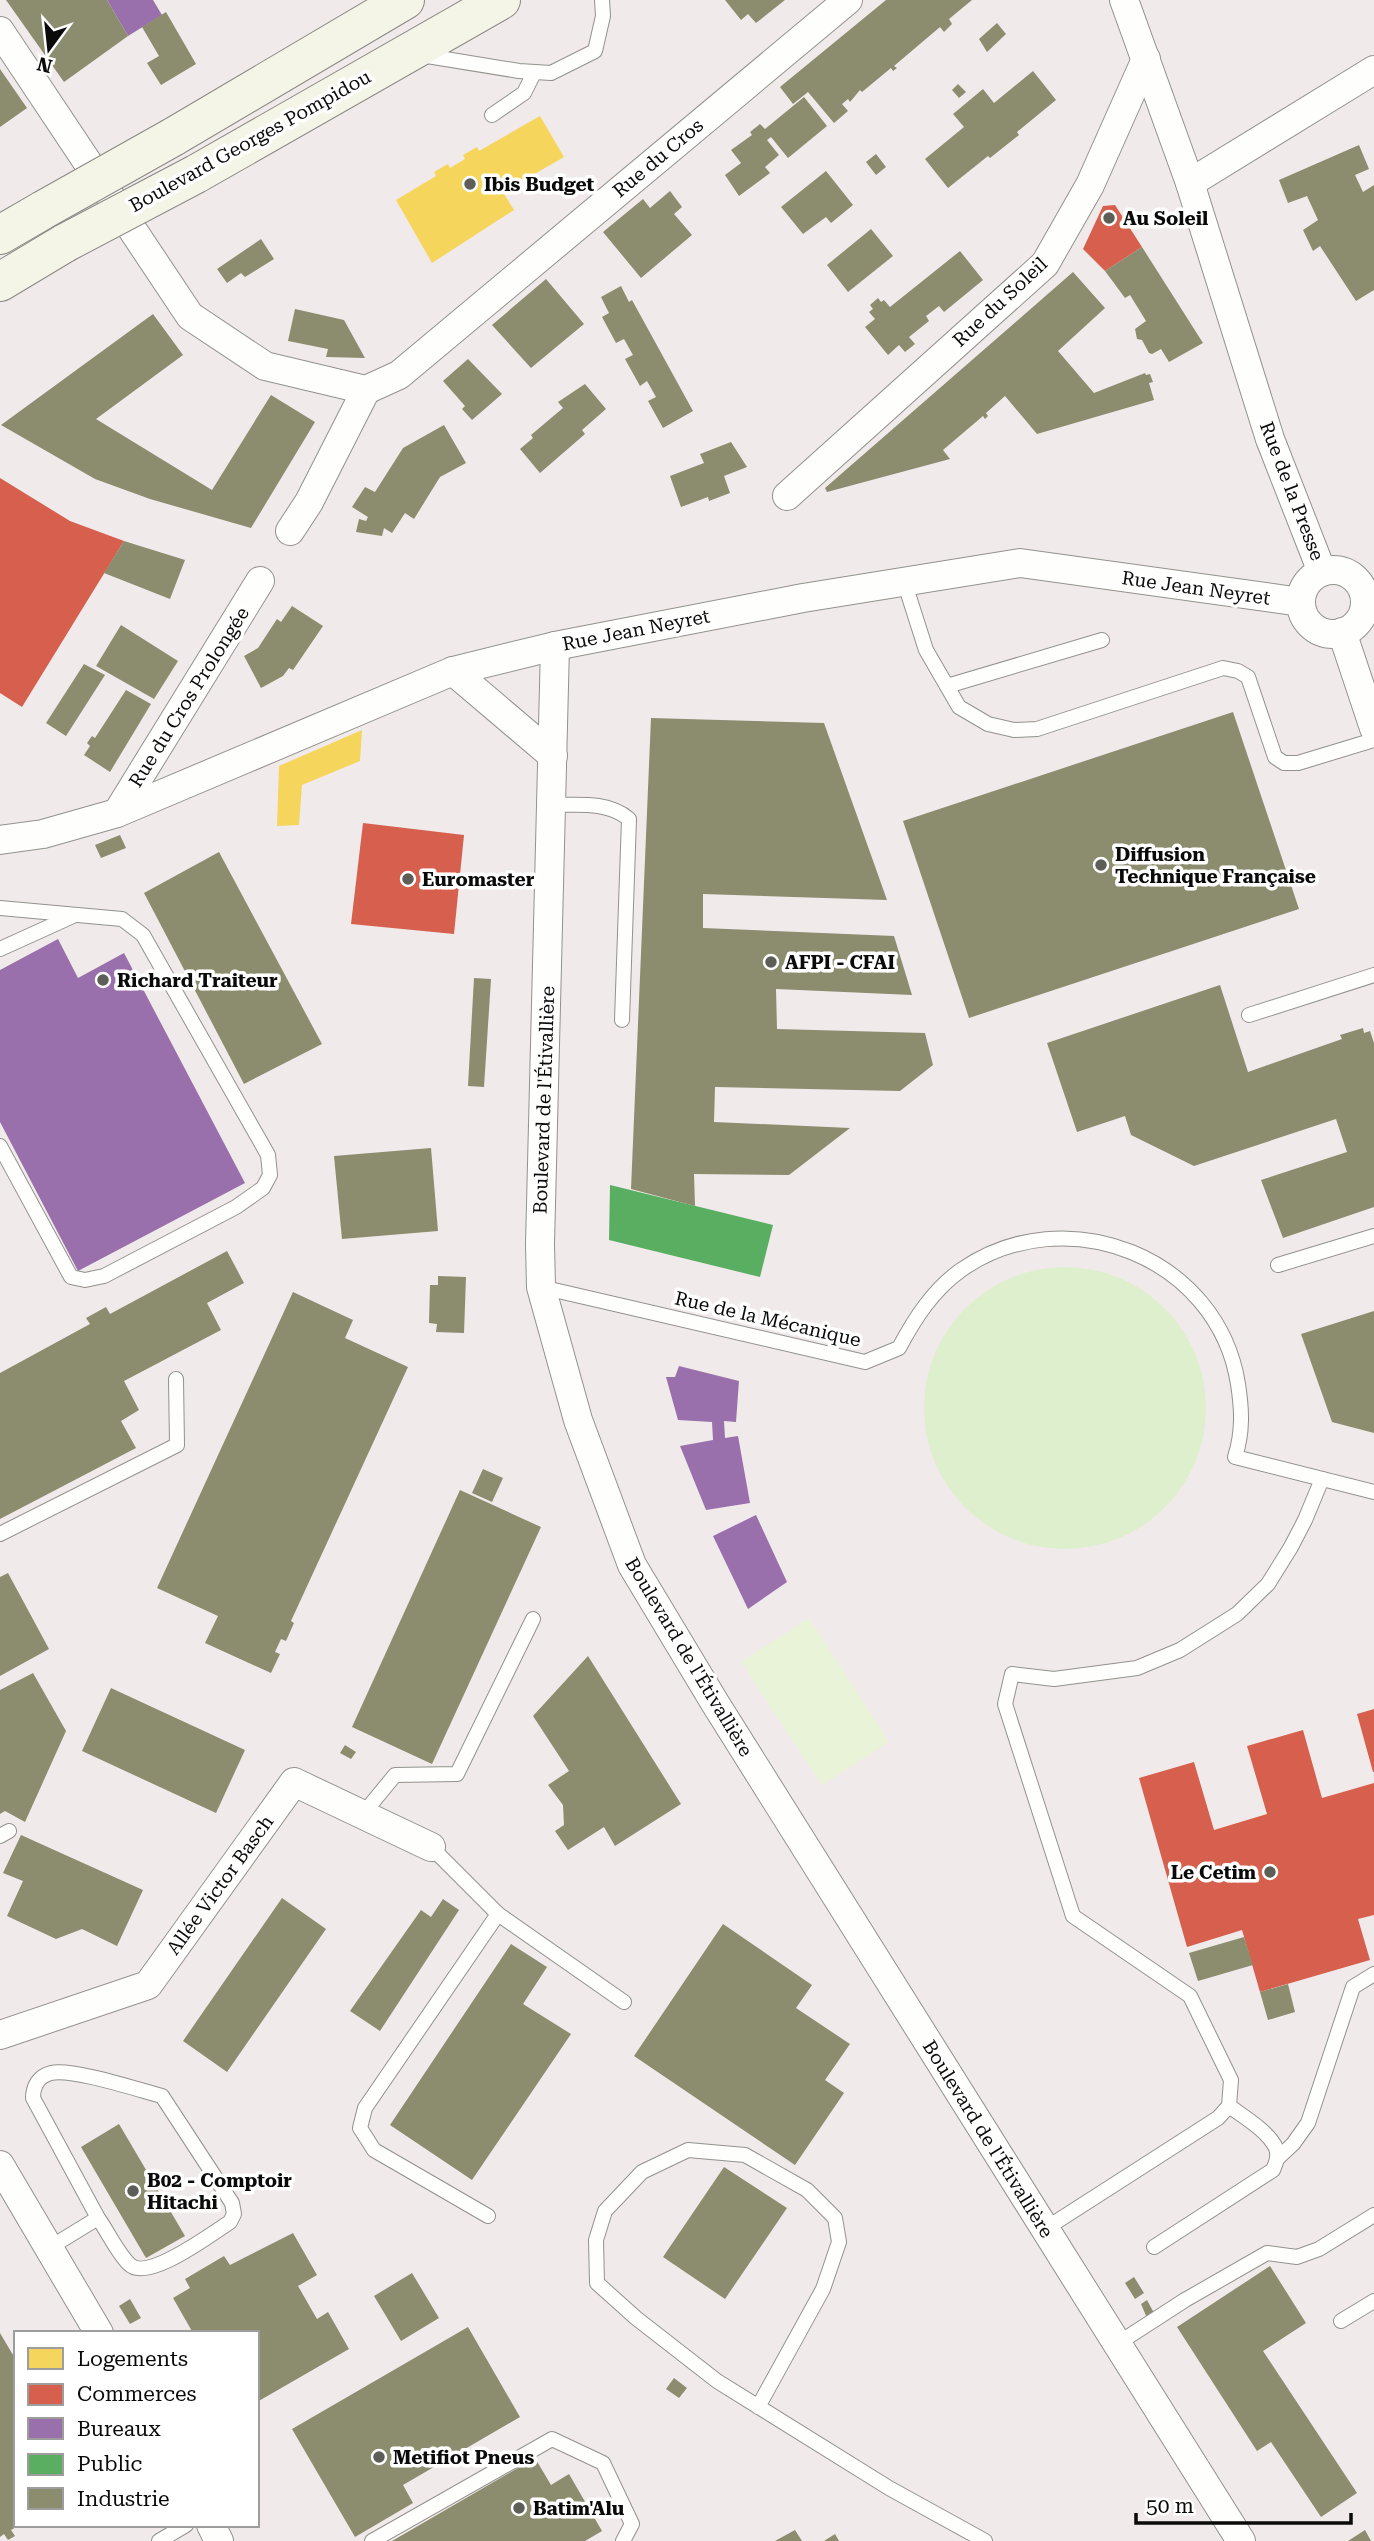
<svg xmlns="http://www.w3.org/2000/svg" width="1374" height="2541" font-family="'Roboto Serif',serif">
<style>
.industrial{fill:#f1eaeb;fill-rule:evenodd}
.green{fill:#deefcd}
.pitch{fill:#e9f3d7}
.homes{fill:#f6d55c}
.shops{fill:#d6604d}
.offices{fill:#9970ab}
.public{fill:#5aae61}
.industry{fill:#8c8c6e}
.lines{fill:none;stroke-linecap:round;stroke-linejoin:round}
.service-casing{stroke:#92928c;stroke-width:16}
.minor-casing{stroke:#92928c;stroke-width:30}
.secondary-casing{stroke:#898883;stroke-width:40}
.service{stroke:#fefefc;stroke-width:14}
.minor{stroke:#fefefc;stroke-width:28}
.secondary{stroke:#f4f4e7;stroke-width:38}
.secondary-bridge-casing{stroke:#898883;stroke-width:40;stroke-linecap:butt}
.secondary-bridge{stroke:#f4f4e7;stroke-width:38}
.poi-dot{fill:#5e5e59;stroke:#fff;stroke-width:2.5}
.labels{text-anchor:middle;dominant-baseline:central;stroke-width:7;stroke-linejoin:round;paint-order:stroke}
.street-label{font-size:19px;fill:#0a0a0a;stroke:#fff}
.poi-label{font-size:19px;font-weight:bold;fill:#0a0a0a;stroke:#fff;text-anchor:start}
</style>
<rect width="100%" height="100%" fill="#faf9ed"/>
<path class="industrial" d="M0 0H1374V2541H0ZM16 2333H257V2525H16Z"/>
<circle class="green" cx="1065" cy="1408" r="141"/>
<path class="pitch" d="M809 1618 889 1742 822 1785 741 1662Z"/>
<g class="homes">
<path d="M540 116 564 157 503 192 514 210 432 263 396 200 436 176 434 172 448 164 450 168 465 159 463 155 477 147 479 151Z"/>
<path d="M362 730 360 761 302 785 299 825 277 826 279 766Z"/>
</g>
<g class="shops">
<path d="M1115 205 1142 247 1105 271 1083 249 1103 206Z"/>
<path d="M0 478 70 521 124 541 22 707 0 693Z"/>
<path d="M363 823 464 835 454 934 351 924Z"/>
<path d="M1374 1709V1772H1373L1357 1714Z"/>
<path d="M1303 1730 1322 1798 1374 1783V1915L1358 1919 1370 1960 1260 1992 1242 1930 1187 1947 1139 1778 1194 1762 1214 1830 1267 1814 1247 1746Z"/>
</g>
<g class="offices">
<path d="M107 0H153L162 15 128 36Z"/>
<path d="M58 939 78 978 124 953 245 1183 78 1271 0 1122V970Z"/>
<path d="M679 1366 739 1381 736 1422 724 1421 725 1438 738 1436 750 1503 706 1510 680 1446 713 1440 712 1422 678 1420 666 1377H675Z"/>
<path d="M756 1515 787 1582 748 1609 713 1536Z"/>
</g>
<path class="public" d="M610 1185 773 1225 760 1277 609 1240Z"/>
<g class="industry">
<path d="M6 0H107L128 36 64 82Z"/>
<path d="M725 0H785L756 23 748 14 741 20Z"/>
<path d="M886 0H972L949 19 952 24 944 32 940 27 894 66 897 68 893 71 891 68 862 92 860 90 850 102 848 99 842 104 848 111 834 123 808 92 793 104 780 87Z"/>
<path d="M166 12 196 64 161 85 147 63 159 56 142 27Z"/>
<path d="M997 23 1006 34 987 52 979 39Z"/>
<path d="M0 69 27 108 0 127Z"/>
<path d="M1033 71 1056 100 1017 132 1019 135 990 158 988 156 948 188 925 159 964 127 953 114 983 89 994 103Z"/>
<path d="M958 84 966 92 959 98 952 90Z"/>
<path d="M804 97 827 126 788 158 771 137 767 140 779 155 765 167 770 173 739 196 725 175 741 163 731 150 752 135 750 132 760 124 765 129Z"/>
<path d="M1359 145 1369 169 1355 175 1363 192 1374 185V290L1356 301 1320 246 1313 251 1303 230 1318 220 1307 196 1288 203 1279 180Z"/>
<path d="M876 154 886 167 876 175 866 162Z"/>
<path d="M826 171 853 205 831 223 826 217 803 234 781 207Z"/>
<path d="M670 191 682 207 674 214 692 235 641 278 603 232 643 199 650 208Z"/>
<path d="M871 229 893 256 848 292 827 265Z"/>
<path d="M261 239 274 259 245 277 241 273 227 283 217 269Z"/>
<path d="M1142 247 1203 343 1169 362 1161 349 1152 354 1149 353 1142 340 1137 339 1135 329 1146 321 1130 295 1125 298 1105 271Z"/>
<path d="M960 251 983 280 944 312 939 306 926 316 929 321 909 337 915 344 905 352 899 345 888 355 865 327 875 319 869 312 873 309 870 305 878 298 881 302 884 300 890 307Z"/>
<path d="M1073 272 1105 308 1058 351 1094 393 1145 373 1146 375 1150 374 1153 382 1149 383 1154 400 1037 434 1005 396 986 413 988 416 985 419 983 416 943 450 950 459 827 492 825 488Z"/>
<path d="M546 279 584 324 531 368 492 325Z"/>
<path d="M621 286 629 302 632 300 693 411 663 428 648 401 656 397 647 381 640 386 625 359 633 355 624 339 616 343 602 317 609 313 601 297Z"/>
<path d="M295 309 344 320 365 358 326 357 328 349 288 341Z"/>
<path d="M153 314 183 355 96 419 212 490 271 395 315 422 251 528 150 499 95 479 1 425Z"/>
<path d="M468 359 502 394 472 420 462 409 465 406 443 381Z"/>
<path d="M585 384 606 409 582 430 585 434 540 473 520 449 533 438 531 435 563 408 558 402Z"/>
<path d="M444 425 466 463 440 477 414 519 405 513 392 533 384 528 382 536 356 532 359 519 366 521 368 517 352 507 365 487 375 492 403 448Z"/>
<path d="M731 442 747 467 724 476 730 493 709 501 708 497 681 507 670 476 704 463 700 454Z"/>
<path d="M124 541 185 560 170 599 104 573Z"/>
<path d="M292 606 323 626 293 670 289 668 283 676 261 688 244 656 258 648 277 619 281 622Z"/>
<path d="M121 625 178 661 154 699 96 666Z"/>
<path d="M84 664 105 675 66 736 46 723Z"/>
<path d="M126 690 151 704 110 772 84 755 90 746 87 743 92 736 95 738Z"/>
<path d="M1233 712 1299 909 969 1018 903 821Z"/>
<path d="M651 718 824 723 887 900 703 894V928L894 936 912 995 776 989 777 1029 925 1033 933 1065 900 1091 715 1087 714 1122 850 1128 789 1175 694 1174 695 1206 631 1189Z"/>
<path d="M120 835 126 848 101 858 95 845Z"/>
<path d="M219 852 322 1044 244 1084 144 893Z"/>
<path d="M474 978 491 979 484 1087 468 1086Z"/>
<path d="M1220 985 1248 1072 1342 1039 1340 1035 1363 1028 1364 1033 1370 1031 1374 1043V1207L1283 1238 1261 1180 1347 1152 1336 1119 1194 1166 1131 1135 1125 1116 1077 1132 1047 1043Z"/>
<path d="M431 1148 438 1231 342 1239 334 1156Z"/>
<path d="M227 1251 244 1283 207 1303 221 1330 124 1381 139 1410 121 1421 136 1448 0 1519V1373L90 1324 86 1318 106 1307 110 1314Z"/>
<path d="M438 1276 466 1277 464 1333 436 1332 437 1324 429 1323 430 1285H438Z"/>
<path d="M293 1292 353 1320 345 1338 408 1367 291 1621 294 1623 286 1641 281 1639 275 1652 280 1654 271 1673 205 1643 218 1616 157 1588Z"/>
<path d="M1374 1311V1433L1332 1422 1301 1334Z"/>
<path d="M483 1469 503 1478 492 1502 472 1493Z"/>
<path d="M460 1490 541 1527 432 1764 352 1727Z"/>
<path d="M8 1573 49 1649 0 1676V1577Z"/>
<path d="M588 1656 681 1804 615 1846 604 1827 568 1850 555 1831 564 1825 563 1805 548 1785 569 1771 533 1716Z"/>
<path d="M33 1673 66 1731 25 1822 5 1811 0 1814V1690Z"/>
<path d="M111 1688 245 1750 216 1813 82 1751Z"/>
<path d="M345 1745 356 1752 351 1759 340 1753Z"/>
<path d="M21 1835 143 1890 117 1946 82 1929 56 1939 7 1916 23 1881 3 1873Z"/>
<path d="M282 1898 326 1929 227 2072 183 2041Z"/>
<path d="M443 1899 459 1910 380 2031 350 2011 421 1910 431 1917Z"/>
<path d="M723 1924 812 1985 796 2008 850 2044 825 2080 844 2093 795 2165 634 2056Z"/>
<path d="M1244 1937 1253 1965 1198 1981 1189 1953Z"/>
<path d="M511 1944 547 1967 523 2004 571 2034 472 2180 390 2125Z"/>
<path d="M1288 1984 1295 2012 1268 2020 1260 1992Z"/>
<path d="M119 2124 185 2236 146 2258 81 2147Z"/>
<path d="M724 2167 787 2208 725 2299 663 2257Z"/>
<path d="M293 2233 317 2275 298 2286 317 2319 328 2312 349 2349 257 2402V2333H193L173 2298 190 2288 185 2279 224 2256 230 2265Z"/>
<path d="M1270 2266 1306 2323 1263 2351 1357 2493 1321 2517 1271 2442 1257 2451 1177 2327Z"/>
<path d="M412 2273 439 2318 401 2341 374 2296Z"/>
<path d="M1134 2277 1144 2293 1135 2299 1125 2283Z"/>
<path d="M130 2299 141 2318 130 2324 119 2306Z"/>
<path d="M1147 2300 1154 2313 1147 2318 1141 2304Z"/>
<path d="M468 2327 520 2417 403 2485 413 2503 355 2537 292 2429Z"/>
<path d="M0 2333 16 2360V2525H20L11 2530 15 2536 8 2540 4 2534 0 2537Z"/>
<path d="M674 2378 687 2388 679 2398 666 2389Z"/>
<path d="M535 2458 551 2485 569 2474 602 2531 585 2541H392Z"/>
<path d="M795 2530 802 2541H775Z"/>
<path d="M1365 2530 1371 2541H1348Z"/>
<path d="M835 2534 839 2541H824Z"/>
</g>
<g class="lines">
<g class="service-casing">
<g id="service">
<path d="M421 55 519 71 551 73 595 51 603 16 602 0"/>
<path d="M492 115 524 93 534 73"/>
<path d="M904 581 926 650 959 707 988 724 1014 730 1037 729 1223 668 1238 671 1248 677 1275 757 1284 763H1298L1374 740"/>
<path d="M947 686 1102 640"/>
<path d="M552 805C578 805 608 801 629 819L622 1020"/>
<path d="M0 908 122 919 143 935 268 1155 270 1175 263 1188 236 1207 104 1276 85 1280 71 1277 0 1146"/>
<path d="M0 949 75 915"/>
<path d="M1249 1015 1374 975"/>
<path d="M1278 1265 1374 1236"/>
<path d="M541 1287 865 1362 899 1348C915 1318 933 1290 961 1270 1066 1197 1218 1257 1238 1384 1242 1410 1243 1432 1235 1457L1374 1492"/>
<path d="M0 1534 177 1445 176 1379"/>
<path d="M363 1814 395 1775 457 1774 533 1619"/>
<path d="M0 1836 9 1831"/>
<path d="M431 1847 498 1914 624 2002"/>
<path d="M1278 2158 1293 2144 1308 2123 1353 1987 1374 1974"/>
<path d="M488 2216 374 2150 360 2128 365 2108 498 1914"/>
<path d="M1045 2229 1218 2118 1229 2106 1231 2080 1190 1996 1073 1916 1005 1704 1012 1674 1054 1679 1137 1668 1180 1650 1237 1614 1268 1584 1291 1547 1305 1520 1322 1479"/>
<path d="M1154 2247 1273 2170C1276 2163 1279 2156 1276 2148 1268 2131 1244 2117 1229 2106"/>
<path d="M49 2248 98 2218C108 2232 117 2252 129 2264 147 2283 211 2234 230 2222L234 2214 232 2203 162 2096C139 2090 72 2068 51 2073 39 2076 33 2086 33 2098L98 2218"/>
<path d="M1341 2321 1374 2301"/>
<path d="M1117 2344 1185 2300 1267 2253 1297 2257 1319 2249 1374 2215"/>
<path d="M758 2407 823 2289 839 2242 835 2218 807 2190 745 2155 688 2150 642 2172 605 2211 596 2240 597 2283 636 2318 717 2381 889 2488 985 2541"/>
<path d="M159 2541 186 2525"/>
<path d="M372 2541 552 2439 603 2463 632 2524 623 2541"/>
</g>
</g>
<g class="minor-casing">
<g id="minor">
<path d="M1124 0 1190 183 1270 439 1322 572"/>
<path d="M0 31 190 316 265 366 366 390"/>
<path d="M1190 183 1374 70"/>
<path d="M366 390 399 375 848 0"/>
<path d="M787 496 1045 264 1090 185 1146 59"/>
<path d="M290 531 309 502 366 390"/>
<circle cx="1333" cy="602" r="32"/>
<path d="M1342 632 1374 728"/>
<path d="M555 646 540 1244 541 1287 578 1420 632 1565 715 1703 1241 2541"/>
<path d="M453 671 553 756"/>
<path d="M117 813 260 581"/>
<path d="M0 840 43 834 117 813 453 671 555 646 803 598 1020 563 1301 602"/>
<path d="M0 2035 148 1985 294 1782 431 1847"/>
<path d="M0 2165 99 2333"/>
<path d="M211 2525 219 2541"/>
</g>
</g>
<g class="secondary-casing">
<g id="secondary">
<path d="M173 137 405 0"/>
<path d="M196 174 501 0"/>
<path d="M0 235 43 210"/>
<path d="M0 282 65 243"/>
</g>
</g>
<use href="#service" class="service"/>
<use href="#minor" class="minor"/>
<use href="#secondary" class="secondary"/>
<g class="secondary-bridge-casing">
<g id="secondary-bridge">
<path d="M43 210 173 137"/>
<path d="M65 243 196 174"/>
</g>
</g>
<use href="#secondary-bridge" class="secondary-bridge"/>
</g>
<g class="poi-dot">
<circle cx="470" cy="184" r="7"/>
<circle cx="1109" cy="218" r="7"/>
<circle cx="1101" cy="865" r="7"/>
<circle cx="408" cy="879" r="7"/>
<circle cx="771" cy="962" r="7"/>
<circle cx="103" cy="980" r="7"/>
<circle cx="1270" cy="1872" r="7"/>
<circle cx="133" cy="2191" r="7"/>
<circle cx="379" cy="2457" r="7"/>
<circle cx="519" cy="2508" r="7"/>
</g>
<g class="labels">
<g class="street-label">
<text transform="translate(250 141) rotate(-29)">Boulevard Georges Pompidou</text>
<text transform="translate(658 158) rotate(-40)">Rue du Cros</text>
<text transform="translate(1000 302) rotate(-43)">Rue du Soleil</text>
<text transform="translate(1292 491) rotate(69)">Rue de la Presse</text>
<text transform="translate(1196 588) rotate(8)">Rue Jean Neyret</text>
<text transform="translate(636 630) rotate(-11)">Rue Jean Neyret</text>
<text transform="translate(189 697) rotate(-58)">Rue du Cros Prolongée</text>
<text transform="translate(544 1100) rotate(-88)">Boulevard de l'Étivallière</text>
<text transform="translate(768 1319) rotate(13)">Rue de la Mécanique</text>
<text transform="translate(689 1657) rotate(59)">Boulevard de l'Étivallière</text>
<text transform="translate(220 1885) rotate(-54)">Allée Victor Basch</text>
<text transform="translate(988 2139) rotate(58)">Boulevard de l'Étivallière</text>
</g>
<g class="poi-label">
<text x="484" y="184">Ibis Budget</text>
<text x="1123" y="218">Au Soleil</text>
<text x="1115" y="854">Diffusion<tspan x="1115" dy="22">Technique Française</tspan></text>
<text x="422" y="879">Euromaster</text>
<text x="785" y="962">AFPI - CFAI</text>
<text x="117" y="980">Richard Traiteur</text>
<text x="1256" y="1872" text-anchor="end">Le Cetim</text>
<text x="147" y="2180">B02 - Comptoir<tspan x="147" dy="22">Hitachi</tspan></text>
<text x="393" y="2457">Metifiot Pneus</text>
<text x="533" y="2508">Batim'Alu</text>
</g>
</g>
<rect x="14" y="2331" width="245" height="196" fill="#ffffff" stroke="#9d9d9d" stroke-width="2"/>
<rect x="28" y="2348" width="35" height="21" fill="#f6d55c" stroke="#9d9d9d" stroke-width="2"/>
<text x="77" y="2366" font-size="21" fill="#0a0a0a">Logements</text>
<rect x="28" y="2384" width="35" height="21" fill="#d6604d" stroke="#9d9d9d" stroke-width="2"/>
<text x="77" y="2401" font-size="21" fill="#0a0a0a">Commerces</text>
<rect x="28" y="2418" width="35" height="21" fill="#9970ab" stroke="#9d9d9d" stroke-width="2"/>
<text x="77" y="2436" font-size="21" fill="#0a0a0a">Bureaux</text>
<rect x="28" y="2454" width="35" height="21" fill="#5aae61" stroke="#9d9d9d" stroke-width="2"/>
<text x="77" y="2471" font-size="21" fill="#0a0a0a">Public</text>
<rect x="28" y="2488" width="35" height="21" fill="#8c8c6e" stroke="#9d9d9d" stroke-width="2"/>
<text x="77" y="2506" font-size="21" fill="#0a0a0a">Industrie</text>
<g transform="translate(49 49) rotate(195)" stroke="#ffffff" stroke-width="5" paint-order="stroke">
<path d="M0-5L12 26L0 18L-12 26Z" fill="#0a0a0a"/>
<text y="-10" font-size="19" font-weight="bold" text-anchor="middle" fill="#0a0a0a">N</text>
</g>
<path d="M1136 2513v10h215v-10" fill="none" stroke="#0a0a0a" stroke-width="3.5"/>
<text x="1146" y="2513" font-size="21" fill="#0a0a0a" stroke="#ffffff" stroke-width="5" paint-order="stroke">50 m</text>
</svg>
